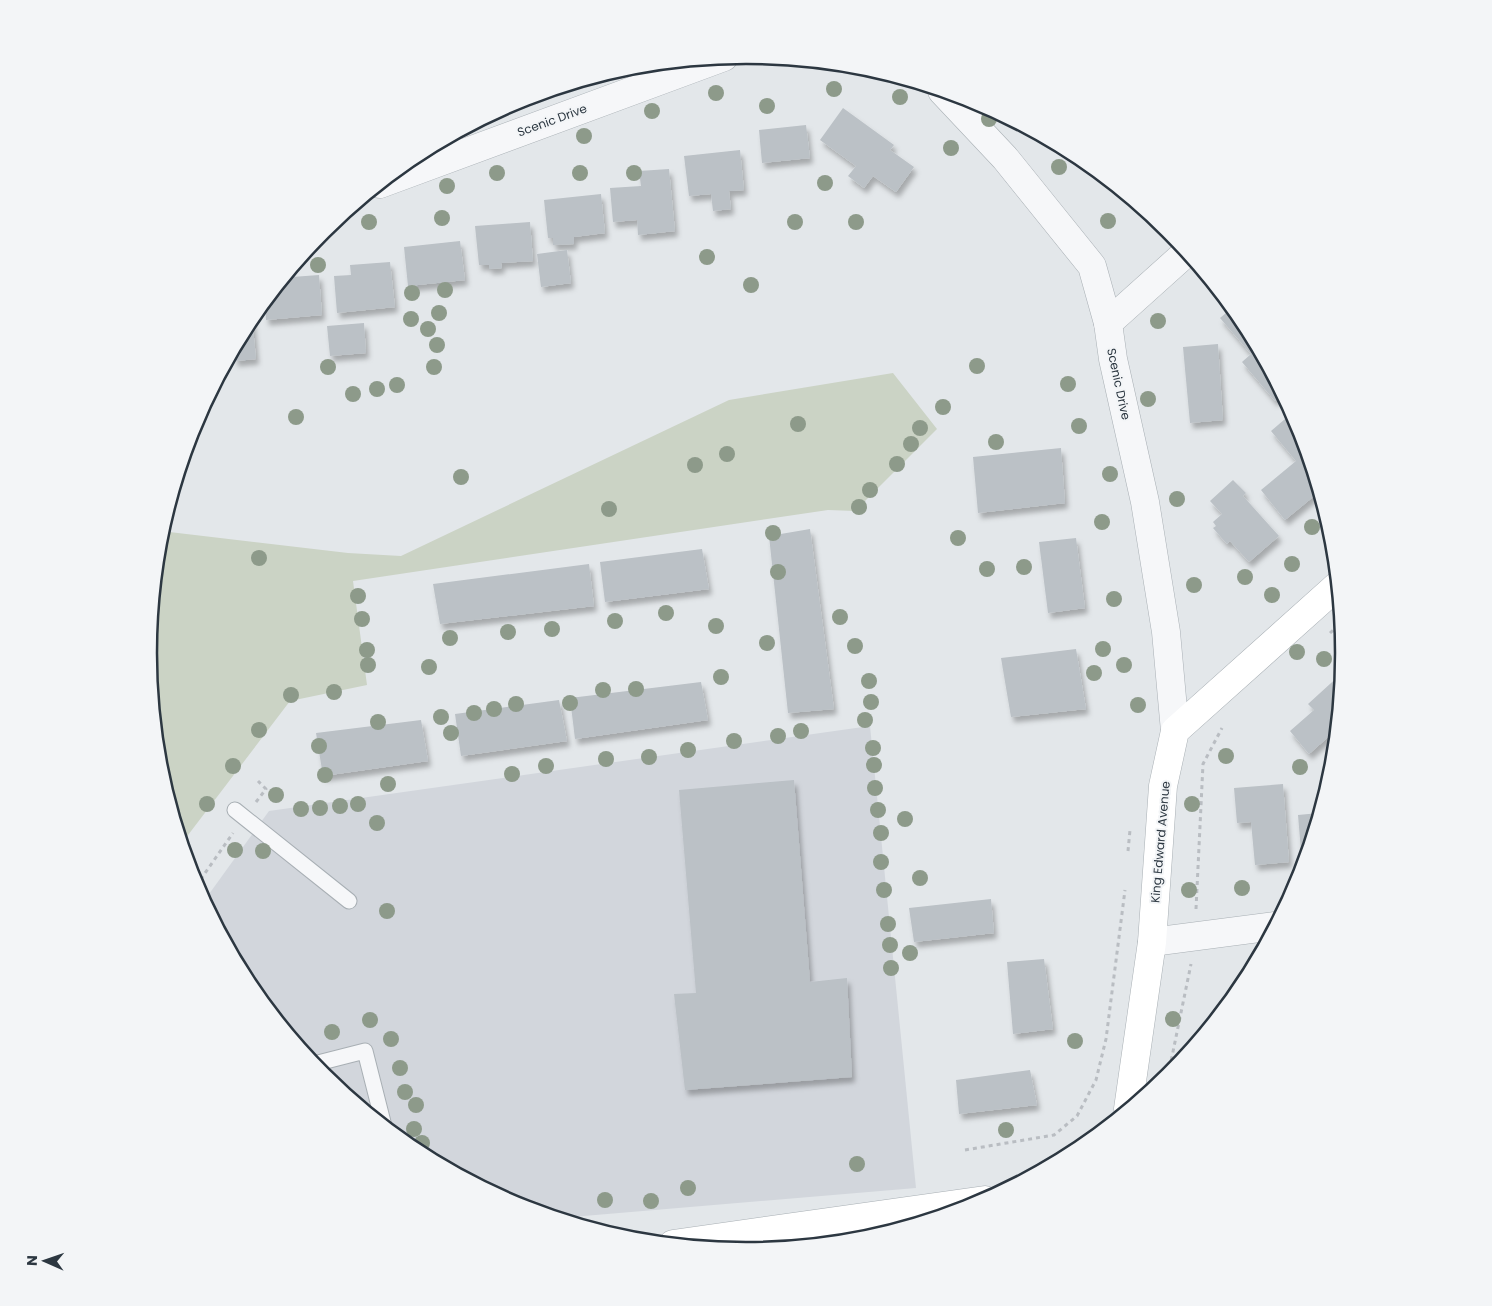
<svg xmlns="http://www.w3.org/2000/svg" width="1492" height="1306" font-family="Poppins,sans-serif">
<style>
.built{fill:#d2d6dc}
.green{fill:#cbd3c5}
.building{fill:#bbc1c6;filter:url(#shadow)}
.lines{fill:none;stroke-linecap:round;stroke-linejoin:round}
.lane-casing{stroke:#a8afb4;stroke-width:17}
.street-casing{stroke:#a8afb4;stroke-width:29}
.secondary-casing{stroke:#a8afb4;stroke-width:29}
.path{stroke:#b9bdc2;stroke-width:3;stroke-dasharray:4 4;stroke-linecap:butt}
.lane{stroke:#f6f7f9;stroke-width:15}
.street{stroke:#f6f7f9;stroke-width:28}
.secondary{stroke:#fff;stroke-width:28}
.tree{fill:#8d9a8a}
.labels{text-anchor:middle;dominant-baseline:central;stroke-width:4;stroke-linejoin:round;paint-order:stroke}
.street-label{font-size:12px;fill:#2c3741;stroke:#f3f5f7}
.rim{fill:none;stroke:#2c3741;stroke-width:2.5}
</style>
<defs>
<filter id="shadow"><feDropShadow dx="3" dy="5.5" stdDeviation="2.5" flood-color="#0004"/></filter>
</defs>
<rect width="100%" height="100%" fill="#e3e7ea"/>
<path class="built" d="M870 726 916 1188 560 1218 517 1205 414 1150 323 1076 249 985 204 901 269 811Z"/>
<path class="green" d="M893 373 937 429 855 511 828 510 353 581 367 685 290 701 182 843 159 769 148 653 161 531 348 553 401 556 729 400Z"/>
<g class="building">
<path d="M843 108 894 145 890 150 914 167 896 192 873 176 864 188 848 176 856 166 820 140Z"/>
<path d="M806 125 810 158 762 163 759 130Z"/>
<path d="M740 150 744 190 729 191 731 209 713 211 711 194 689 196 684 156Z"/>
<path d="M669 169 675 231 638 235 637 220 613 222 610 188 641 186 639 171Z"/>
<path d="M601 194 605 233 574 237V244L553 245V238H548L544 200Z"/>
<path d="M530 222 533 261 501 263 502 268 489 269V265H479L475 226Z"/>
<path d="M460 241 465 280 408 286 404 247Z"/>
<path d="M567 250 571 283 541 287 537 254Z"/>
<path d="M390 262 395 307 337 313 334 276 351 275 350 265Z"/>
<path d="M292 272V277L319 275 322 315 266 320 265 302 288 273Z"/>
<path d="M1232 308 1243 321 1275 380 1273 382 1283 394 1275 401 1242 362 1251 354 1220 318Z"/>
<path d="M252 317 256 359 235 361 234 349Z"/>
<path d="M364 323 366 353 330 356 327 326Z"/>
<path d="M1218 344 1223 420 1190 423 1183 347Z"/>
<path d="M1285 419 1304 442 1319 492 1285 520 1261 490 1296 461 1271 431Z"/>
<path d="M1061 448 1065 503 978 513 973 457Z"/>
<path d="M1233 480 1246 493 1243 496 1279 536 1249 562 1230 541 1227 544 1213 528 1216 526 1213 522 1222 514 1210 501Z"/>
<path d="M810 529 834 709 788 713 769 536Z"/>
<path d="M1076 538 1085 608 1048 613 1039 542Z"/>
<path d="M702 549 709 589 605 602 600 562Z"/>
<path d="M589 564 594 606 440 624 433 584Z"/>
<path d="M1076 649 1086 709 1011 717 1001 658Z"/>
<path d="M1342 673 1336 730 1309 754 1290 731 1314 710 1308 704Z"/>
<path d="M701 682 708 720 575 739 570 698Z"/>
<path d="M559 700 567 741 461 756 455 714Z"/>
<path d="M421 720 428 761 323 776 316 733Z"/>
<path d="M794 780 810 982 847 978 852 1077 685 1090 674 994 696 993 679 790Z"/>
<path d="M1283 784 1289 862 1255 865 1251 822 1237 823 1234 788Z"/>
<path d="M1319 813 1308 851H1301L1298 815Z"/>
<path d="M991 899 994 933 914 942 909 908Z"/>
<path d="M1044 959 1053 1029 1013 1034 1007 962Z"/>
<path d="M1030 1070 1037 1105 959 1114 956 1080Z"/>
</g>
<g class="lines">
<g class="lane-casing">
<g id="lane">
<path d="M235 810 349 901"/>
<path d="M314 1064 365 1051 384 1126"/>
</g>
</g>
<g class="street-casing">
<g id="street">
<path d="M942 91 1005 158 1092 266 1108 323 1113 359 1145 502 1166 632 1175 731"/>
<path d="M380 184 724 57"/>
<path d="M1108 323 1187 252"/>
<path d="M1152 942 1275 926"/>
</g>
</g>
<g class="secondary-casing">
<g id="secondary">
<path d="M1128 1109 1152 942 1163 786 1175 731 1337 586"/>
<path d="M673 1244 985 1200"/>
</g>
</g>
<g class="path">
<path d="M1330 633 1341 623"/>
<path d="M256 802 266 789 258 781"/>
<path d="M1128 851 1130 830"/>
<path d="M196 886 233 833"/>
<path d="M1196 909 1203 764 1222 728"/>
<path d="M1168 1076 1191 964"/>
<path d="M965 1150 1054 1135 1077 1116 1096 1080 1106 1039 1125 890"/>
</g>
<use href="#lane" class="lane"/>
<use href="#street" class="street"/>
<use href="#secondary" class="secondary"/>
</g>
<g class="tree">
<circle cx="834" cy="89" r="8"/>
<circle cx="716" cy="93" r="8"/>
<circle cx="900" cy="97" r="8"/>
<circle cx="767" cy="106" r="8"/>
<circle cx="652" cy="111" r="8"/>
<circle cx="989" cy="119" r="8"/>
<circle cx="584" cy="136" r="8"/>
<circle cx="951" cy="148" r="8"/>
<circle cx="1059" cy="167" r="8"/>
<circle cx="497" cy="173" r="8"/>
<circle cx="580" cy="173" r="8"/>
<circle cx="634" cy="173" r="8"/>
<circle cx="825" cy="183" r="8"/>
<circle cx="447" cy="186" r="8"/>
<circle cx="442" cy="218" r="8"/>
<circle cx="1108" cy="221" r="8"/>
<circle cx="369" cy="222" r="8"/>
<circle cx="795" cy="222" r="8"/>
<circle cx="856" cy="222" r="8"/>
<circle cx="707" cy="257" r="8"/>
<circle cx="318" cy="265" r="8"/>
<circle cx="751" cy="285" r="8"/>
<circle cx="445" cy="290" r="8"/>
<circle cx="412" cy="293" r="8"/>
<circle cx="439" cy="313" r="8"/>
<circle cx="411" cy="319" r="8"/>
<circle cx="1158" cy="321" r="8"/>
<circle cx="428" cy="329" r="8"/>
<circle cx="437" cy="345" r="8"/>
<circle cx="977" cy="366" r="8"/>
<circle cx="328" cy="367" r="8"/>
<circle cx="434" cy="367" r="8"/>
<circle cx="1068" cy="384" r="8"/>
<circle cx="397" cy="385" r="8"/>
<circle cx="377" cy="389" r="8"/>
<circle cx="353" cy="394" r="8"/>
<circle cx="1148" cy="399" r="8"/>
<circle cx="943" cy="407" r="8"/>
<circle cx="296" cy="417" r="8"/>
<circle cx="798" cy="424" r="8"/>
<circle cx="1079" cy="426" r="8"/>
<circle cx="920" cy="428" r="8"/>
<circle cx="996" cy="442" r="8"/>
<circle cx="911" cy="444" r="8"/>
<circle cx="727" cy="454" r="8"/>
<circle cx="897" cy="464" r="8"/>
<circle cx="695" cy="465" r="8"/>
<circle cx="1110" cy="474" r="8"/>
<circle cx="461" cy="477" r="8"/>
<circle cx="870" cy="490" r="8"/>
<circle cx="1177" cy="499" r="8"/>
<circle cx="859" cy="507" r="8"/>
<circle cx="609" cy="509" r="8"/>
<circle cx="1102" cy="522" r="8"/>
<circle cx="1312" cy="527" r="8"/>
<circle cx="773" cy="533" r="8"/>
<circle cx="958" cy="538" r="8"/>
<circle cx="259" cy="558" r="8"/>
<circle cx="1292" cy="564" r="8"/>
<circle cx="1024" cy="567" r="8"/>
<circle cx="987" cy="569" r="8"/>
<circle cx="778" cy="572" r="8"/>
<circle cx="1245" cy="577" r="8"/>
<circle cx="1194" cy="585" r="8"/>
<circle cx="1272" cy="595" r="8"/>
<circle cx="358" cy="596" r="8"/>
<circle cx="1114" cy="599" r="8"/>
<circle cx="666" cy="613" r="8"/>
<circle cx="840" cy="617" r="8"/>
<circle cx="362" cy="619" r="8"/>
<circle cx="615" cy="621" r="8"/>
<circle cx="716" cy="626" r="8"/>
<circle cx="552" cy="629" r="8"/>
<circle cx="508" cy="632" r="8"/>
<circle cx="450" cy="638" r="8"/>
<circle cx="767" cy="643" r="8"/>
<circle cx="855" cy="646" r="8"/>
<circle cx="1103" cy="649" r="8"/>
<circle cx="367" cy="650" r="8"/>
<circle cx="1297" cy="652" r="8"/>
<circle cx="1324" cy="659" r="8"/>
<circle cx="368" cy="665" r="8"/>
<circle cx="1124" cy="665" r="8"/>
<circle cx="429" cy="667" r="8"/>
<circle cx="1094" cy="673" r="8"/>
<circle cx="721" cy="677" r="8"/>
<circle cx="869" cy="681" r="8"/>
<circle cx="636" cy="689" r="8"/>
<circle cx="603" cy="690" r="8"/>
<circle cx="334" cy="692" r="8"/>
<circle cx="291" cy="695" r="8"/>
<circle cx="871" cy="702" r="8"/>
<circle cx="570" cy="703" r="8"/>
<circle cx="516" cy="704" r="8"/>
<circle cx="1138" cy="705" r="8"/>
<circle cx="494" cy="709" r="8"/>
<circle cx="474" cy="713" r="8"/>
<circle cx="441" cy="717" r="8"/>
<circle cx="865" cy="720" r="8"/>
<circle cx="378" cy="722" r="8"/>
<circle cx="259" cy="730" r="8"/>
<circle cx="801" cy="731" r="8"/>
<circle cx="451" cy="733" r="8"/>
<circle cx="778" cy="736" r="8"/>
<circle cx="734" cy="741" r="8"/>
<circle cx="319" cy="746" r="8"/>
<circle cx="873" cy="748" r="8"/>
<circle cx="688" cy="750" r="8"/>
<circle cx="1226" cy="756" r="8"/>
<circle cx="649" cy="757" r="8"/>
<circle cx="606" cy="759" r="8"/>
<circle cx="874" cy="765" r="8"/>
<circle cx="233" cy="766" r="8"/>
<circle cx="546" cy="766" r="8"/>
<circle cx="1300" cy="767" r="8"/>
<circle cx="512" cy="774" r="8"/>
<circle cx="325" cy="775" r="8"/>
<circle cx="388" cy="784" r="8"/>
<circle cx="875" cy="788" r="8"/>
<circle cx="276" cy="795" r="8"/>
<circle cx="207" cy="804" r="8"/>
<circle cx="358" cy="804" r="8"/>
<circle cx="1192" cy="804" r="8"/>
<circle cx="340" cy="806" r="8"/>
<circle cx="320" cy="808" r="8"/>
<circle cx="301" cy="809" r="8"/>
<circle cx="878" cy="810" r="8"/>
<circle cx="905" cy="819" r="8"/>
<circle cx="377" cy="823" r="8"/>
<circle cx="881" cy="833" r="8"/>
<circle cx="235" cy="850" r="8"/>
<circle cx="263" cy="851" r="8"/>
<circle cx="881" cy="862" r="8"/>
<circle cx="920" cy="878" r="8"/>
<circle cx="1242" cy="888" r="8"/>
<circle cx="884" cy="890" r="8"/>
<circle cx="1189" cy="890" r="8"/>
<circle cx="387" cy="911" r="8"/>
<circle cx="888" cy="924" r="8"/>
<circle cx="890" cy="945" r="8"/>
<circle cx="910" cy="953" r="8"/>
<circle cx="891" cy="968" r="8"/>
<circle cx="1173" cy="1019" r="8"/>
<circle cx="370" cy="1020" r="8"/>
<circle cx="332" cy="1032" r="8"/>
<circle cx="391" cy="1039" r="8"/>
<circle cx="1075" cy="1041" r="8"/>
<circle cx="400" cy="1068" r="8"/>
<circle cx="405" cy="1092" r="8"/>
<circle cx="416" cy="1105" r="8"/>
<circle cx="414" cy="1129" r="8"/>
<circle cx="1006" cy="1130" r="8"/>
<circle cx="422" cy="1143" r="8"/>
<circle cx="857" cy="1164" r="8"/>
<circle cx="688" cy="1188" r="8"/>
<circle cx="605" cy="1200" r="8"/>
<circle cx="651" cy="1201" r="8"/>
</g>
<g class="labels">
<g class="street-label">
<text transform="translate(552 120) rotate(-20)">Scenic Drive</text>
<text transform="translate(1119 384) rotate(78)">Scenic Drive</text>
<text transform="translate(1160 842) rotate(-85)">King Edward Avenue</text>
</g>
</g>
<path d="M0 0H1492V1306H0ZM157 653a589 589 0 1 1 1178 0a589 589 0 1 1-1178 0Z" fill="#f3f5f7" fill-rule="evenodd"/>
<path class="rim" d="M157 653a589 589 0 1 1 1178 0a589 589 0 1 1-1178 0Z"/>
<g transform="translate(45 1261) rotate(272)" stroke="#f3f5f7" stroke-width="4" paint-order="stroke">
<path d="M0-4L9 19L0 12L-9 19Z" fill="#2c3741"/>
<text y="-8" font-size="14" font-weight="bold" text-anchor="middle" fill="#2c3741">N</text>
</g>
</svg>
